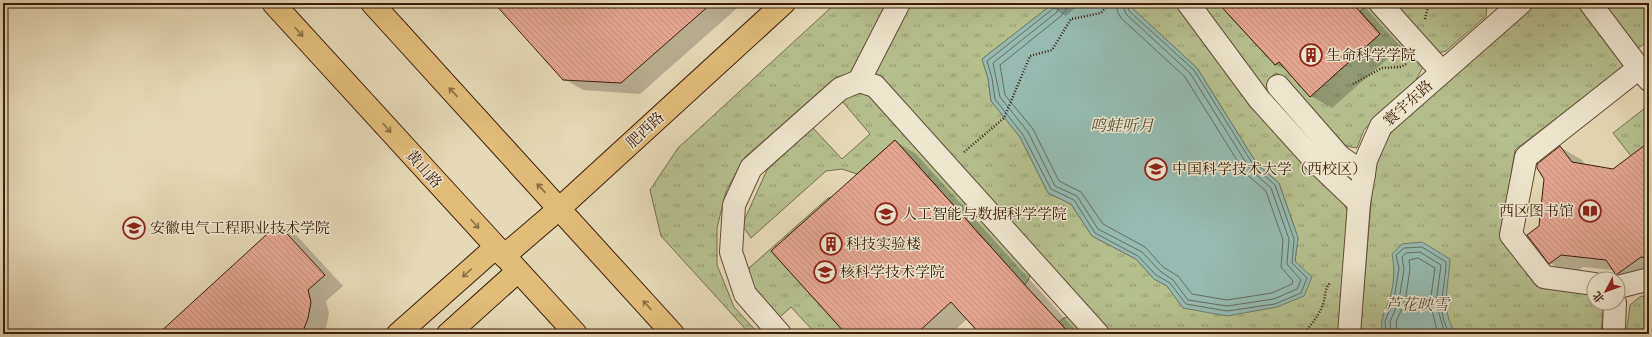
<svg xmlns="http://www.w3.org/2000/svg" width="1652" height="337" font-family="'IM FELL Great Primer','Noto Serif SC',serif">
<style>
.grass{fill:url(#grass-tufts);stroke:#776e4c}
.water{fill:#96bab1;stroke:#717b6e}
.shadow{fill:#0003}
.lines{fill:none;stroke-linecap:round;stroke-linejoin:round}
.shore{stroke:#686c5e;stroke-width:1}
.building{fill:url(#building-back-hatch);stroke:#391d0a}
.minor-casing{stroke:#644c35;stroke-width:24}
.major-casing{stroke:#391d0a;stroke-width:24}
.path{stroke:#391d0a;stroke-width:2.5;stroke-dasharray:1 2;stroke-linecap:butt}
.minor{stroke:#eee7cf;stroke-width:22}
.major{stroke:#e2bd7a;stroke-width:22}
.oneway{stroke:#8e6d42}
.labels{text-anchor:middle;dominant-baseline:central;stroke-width:3;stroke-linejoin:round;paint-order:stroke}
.poi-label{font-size:15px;fill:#391d0a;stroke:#eee7cf;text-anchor:start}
.street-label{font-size:15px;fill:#391d0a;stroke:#eee7cf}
.water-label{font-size:16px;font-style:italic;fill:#554c3c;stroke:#eee7cf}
</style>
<defs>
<pattern id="grass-tufts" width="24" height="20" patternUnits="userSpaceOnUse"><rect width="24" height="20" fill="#b5c08d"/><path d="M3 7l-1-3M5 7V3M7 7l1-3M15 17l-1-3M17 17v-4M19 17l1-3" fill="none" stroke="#949b71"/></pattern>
<pattern id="building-back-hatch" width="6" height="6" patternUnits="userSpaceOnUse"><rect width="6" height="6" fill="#e4a68f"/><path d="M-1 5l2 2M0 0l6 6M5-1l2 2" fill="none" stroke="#c48e7a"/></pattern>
</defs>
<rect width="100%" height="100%" fill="#e5dab5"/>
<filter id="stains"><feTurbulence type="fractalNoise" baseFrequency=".005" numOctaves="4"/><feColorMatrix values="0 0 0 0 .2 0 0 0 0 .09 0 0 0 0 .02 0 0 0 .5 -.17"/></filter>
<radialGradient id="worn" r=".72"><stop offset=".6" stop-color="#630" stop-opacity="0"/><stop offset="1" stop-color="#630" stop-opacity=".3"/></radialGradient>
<g class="grass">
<path d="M836 3H1054L982 59 988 78 991 101 1020 137 1048 193 1071 204 1092 236 1136 259 1154 279 1167 286 1183 308 1295 261 1298 238 1279 183 1257 164 1197 68 1132 8 1130 3H1178L1335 186 1349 214 1340 334H1108L862 71 836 77 745 157 726 191 717 228V265L734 307 759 334H750L661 236 650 190 678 148Z"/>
<path d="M1194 3H1226L1225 11 1275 65 1279 62 1310 97 1380 34 1360 11 1369 5 1425 63 1415 82 1383 109 1364 130 1357 148 1346 146 1285 78 1276 73 1270 78 1271 91 1344 174 1307 146Z"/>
<path d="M1389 3H1487L1486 16 1446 51 1434 54Z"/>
<path d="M1535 3H1583L1628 63 1515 150 1501 236 1542 288 1594 295V303H1604L1601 334H1360L1374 168 1381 148 1396 125Z"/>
<path d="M1600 3H1649V41L1635 50Z"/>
<path d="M861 91 871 96 1027 270 1030 277 1025 285 895 140 857 174 842 169 826 171 751 238 742 225 767 170 813 128 842 159 870 134 842 101 850 94Z"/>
<path d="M1645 108 1649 112 1647 144 1631 156 1613 133Z"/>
<path d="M832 197 771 251 846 334H816L791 307 780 317 748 281 749 268 828 198Z"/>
<path d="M1641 296 1649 297V334H1626L1630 305Z"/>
<path d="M1069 317 1084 334H1070L1059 322 1064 318Z"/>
</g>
<g class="water">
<path d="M1054 3H1130L1132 8 1197 68 1257 164 1279 183 1298 238 1295 261 1312 277 1304 296 1277 307 1227 316 1183 308 1167 286 1154 279 1136 259 1092 236 1071 204 1048 193 1020 137 991 101 988 78 982 59Z"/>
<path d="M1422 242 1450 259C1449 284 1439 313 1457 334H1382C1380 315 1385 314 1390 298 1394 283 1395 269 1392 254L1402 244Z"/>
</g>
<g class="shadow">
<path d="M495 3H743L640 94 583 90 564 79Z"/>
<path d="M1044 3H1081L1066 16Z"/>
<path d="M1221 3H1361L1401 47 1332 108 1311 96 1289 72 1276 64Z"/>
<path d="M1649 139V280L1639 287 1617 274 1614 270 1583 267 1572 276 1550 263 1540 227 1560 147 1582 160 1586 166 1614 170 1648 144Z"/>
<path d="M895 141 916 154 1079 334H981L967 319 951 334H847Z"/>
<path d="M278 225 297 236 343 286 326 301 329 313 325 334H159Z"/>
</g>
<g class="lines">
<g class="shore">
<path d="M1056 3 1054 8 987 61 992 78 995 99 1023 135 1051 189 1074 200 1095 233 1138 256 1156 275 1170 283 1186 304 1227 311 1275 304 1301 293 1307 278 1292 263 1294 239 1275 185 1254 166 1194 70 1129 11 1127 3"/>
<path d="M1061 3 1057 12 993 63 1000 97 1028 132 1055 186 1077 196 1098 229 1142 252 1160 271 1173 280 1188 300 1227 306 1274 299 1297 289 1301 280 1287 264 1289 239 1271 188 1250 169 1190 73 1126 14 1122 3"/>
<path d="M1067 3 1066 10 1061 16 1000 65 1005 95 1033 129 1059 181 1081 192 1103 224 1145 247 1163 267 1178 276 1192 294 1227 300 1272 293 1292 284 1293 281 1281 267 1283 240 1266 191 1245 173 1185 77 1121 18 1118 13 1116 3"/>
<path d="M1386 334 1385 321 1394 299 1399 268 1396 255 1404 248 1422 247 1446 262C1446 285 1434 314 1451 334"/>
<path d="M1391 334 1390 322 1399 300 1404 269 1402 257 1406 253 1420 252 1441 265 1436 303 1445 334"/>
<path d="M1397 334 1396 322 1405 302 1410 269 1409 260 1418 258 1435 268 1430 303 1438 334"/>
</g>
</g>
<g class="building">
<path d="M494 3H712L621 83 563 80Z"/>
<path d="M1218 3H1352L1380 34 1310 97 1279 62 1275 65Z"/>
<path d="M895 140 1025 285 1070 334H980L951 302 916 334H846L771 251Z"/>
<path d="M1649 142V258L1641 257 1616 275 1606 260 1561 255 1549 264 1527 235 1539 226 1544 179 1537 168V164L1560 146 1572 162 1613 169Z"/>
<path d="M278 224 325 275 308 290 311 302 308 318 302 334H158Z"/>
</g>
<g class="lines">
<g class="minor-casing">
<g id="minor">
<path d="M1188 3 1259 99 1315 161 1359 203"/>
<path d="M1380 3 1442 72"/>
<path d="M1590 3 1639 68"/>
<path d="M859 81 899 3"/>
<path d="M1278 86 1339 156 1364 174"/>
<path d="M1594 284 1544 277 1511 235 1526 157 1639 68 1649 80"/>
<path d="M1618 287 1646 280"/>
<path d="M1614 327 1615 303"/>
<path d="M780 334 745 294 731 252 734 205 751 168 840 89 859 81 875 86 1098 334"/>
<path d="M1349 334 1359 203 1364 174 1366 160 1381 126 1521 3"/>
</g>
</g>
<g class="major-casing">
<g id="major">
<path d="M273 3 576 334"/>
<path d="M372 3 673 334"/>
<path d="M504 256 560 208 784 3"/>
<path d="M398 334 496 247"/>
<path d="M448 334 518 271"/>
</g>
</g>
<g class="path">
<path d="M1425 19 1429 3"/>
<path d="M1353 84 1382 68 1401 67 1406 64"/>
<path d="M964 152 1004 118 1030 56 1052 50 1071 19 1101 13 1109 3"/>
<path d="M1303 334C1311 325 1319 316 1323 304 1326 296 1324 290 1330 283"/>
</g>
<use href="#minor" class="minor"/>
<use href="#major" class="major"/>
</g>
<defs><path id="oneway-shaft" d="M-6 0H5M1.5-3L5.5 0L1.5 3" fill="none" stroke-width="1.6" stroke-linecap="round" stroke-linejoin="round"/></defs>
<g class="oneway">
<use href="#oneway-shaft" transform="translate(299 32) rotate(48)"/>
<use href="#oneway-shaft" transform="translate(453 92) rotate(-133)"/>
<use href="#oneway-shaft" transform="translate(387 128) rotate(48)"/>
<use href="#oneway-shaft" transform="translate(541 188) rotate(-133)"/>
<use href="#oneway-shaft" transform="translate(475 224) rotate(48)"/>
<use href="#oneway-shaft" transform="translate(467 273) rotate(138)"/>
<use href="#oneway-shaft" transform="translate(647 305) rotate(-132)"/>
</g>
<defs>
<g id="building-ring" transform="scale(1.15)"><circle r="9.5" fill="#eee7cf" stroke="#8f2418" stroke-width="1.5"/><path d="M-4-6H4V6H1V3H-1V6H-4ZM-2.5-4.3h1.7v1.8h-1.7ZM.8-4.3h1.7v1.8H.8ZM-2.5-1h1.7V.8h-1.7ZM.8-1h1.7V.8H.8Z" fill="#8f2418"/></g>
<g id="university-ring" transform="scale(1.15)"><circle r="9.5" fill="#eee7cf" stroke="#8f2418" stroke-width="1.5"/><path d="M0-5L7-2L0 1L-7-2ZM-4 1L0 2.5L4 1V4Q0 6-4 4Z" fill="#8f2418"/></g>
<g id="library-ring" transform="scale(1.15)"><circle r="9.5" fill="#eee7cf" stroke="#8f2418" stroke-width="1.5"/><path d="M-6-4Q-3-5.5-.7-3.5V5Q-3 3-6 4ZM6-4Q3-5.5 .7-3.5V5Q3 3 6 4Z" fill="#8f2418"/></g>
</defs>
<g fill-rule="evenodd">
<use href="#building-ring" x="1311" y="55"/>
<use href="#university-ring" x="1156" y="169"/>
<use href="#library-ring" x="1590" y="211"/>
<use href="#university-ring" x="886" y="214"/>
<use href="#university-ring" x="134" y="228"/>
<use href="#building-ring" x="831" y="244"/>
<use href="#university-ring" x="825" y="272"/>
</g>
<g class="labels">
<g class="poi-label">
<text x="1326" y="55">生命科学学院</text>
<text x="1172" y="169">中国科学技术大学（西校区）</text>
<text x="1574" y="211" text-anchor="end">西区图书馆</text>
<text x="902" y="214">人工智能与数据科学学院</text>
<text x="150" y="228">安徽电气工程职业技术学院</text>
<text x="846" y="244">科技实验楼</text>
<text x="840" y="272">核科学技术学院</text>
</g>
<g class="street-label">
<text transform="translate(1408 103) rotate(-42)">寰宇东路</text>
<text transform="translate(645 130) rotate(-43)">肥西路</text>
<text transform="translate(424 169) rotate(48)">黄山路</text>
</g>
<g class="water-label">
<text x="1122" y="125">鸣蛙听月</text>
<text x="1417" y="304">芦花映雪</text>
</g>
</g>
<rect width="1652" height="337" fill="none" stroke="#e5dab5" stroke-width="16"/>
<rect x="4" y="4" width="1644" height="329" fill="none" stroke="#391d0a" stroke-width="2"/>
<rect x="8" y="8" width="1636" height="321" fill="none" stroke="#391d0a"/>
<g transform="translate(1606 291) rotate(229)"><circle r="19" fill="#eee7cf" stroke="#a69680"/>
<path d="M0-3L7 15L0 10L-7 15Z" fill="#8f2418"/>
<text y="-6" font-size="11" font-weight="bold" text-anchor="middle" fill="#391d0a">北</text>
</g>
<rect width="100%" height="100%" filter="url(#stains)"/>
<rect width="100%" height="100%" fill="url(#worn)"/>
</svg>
